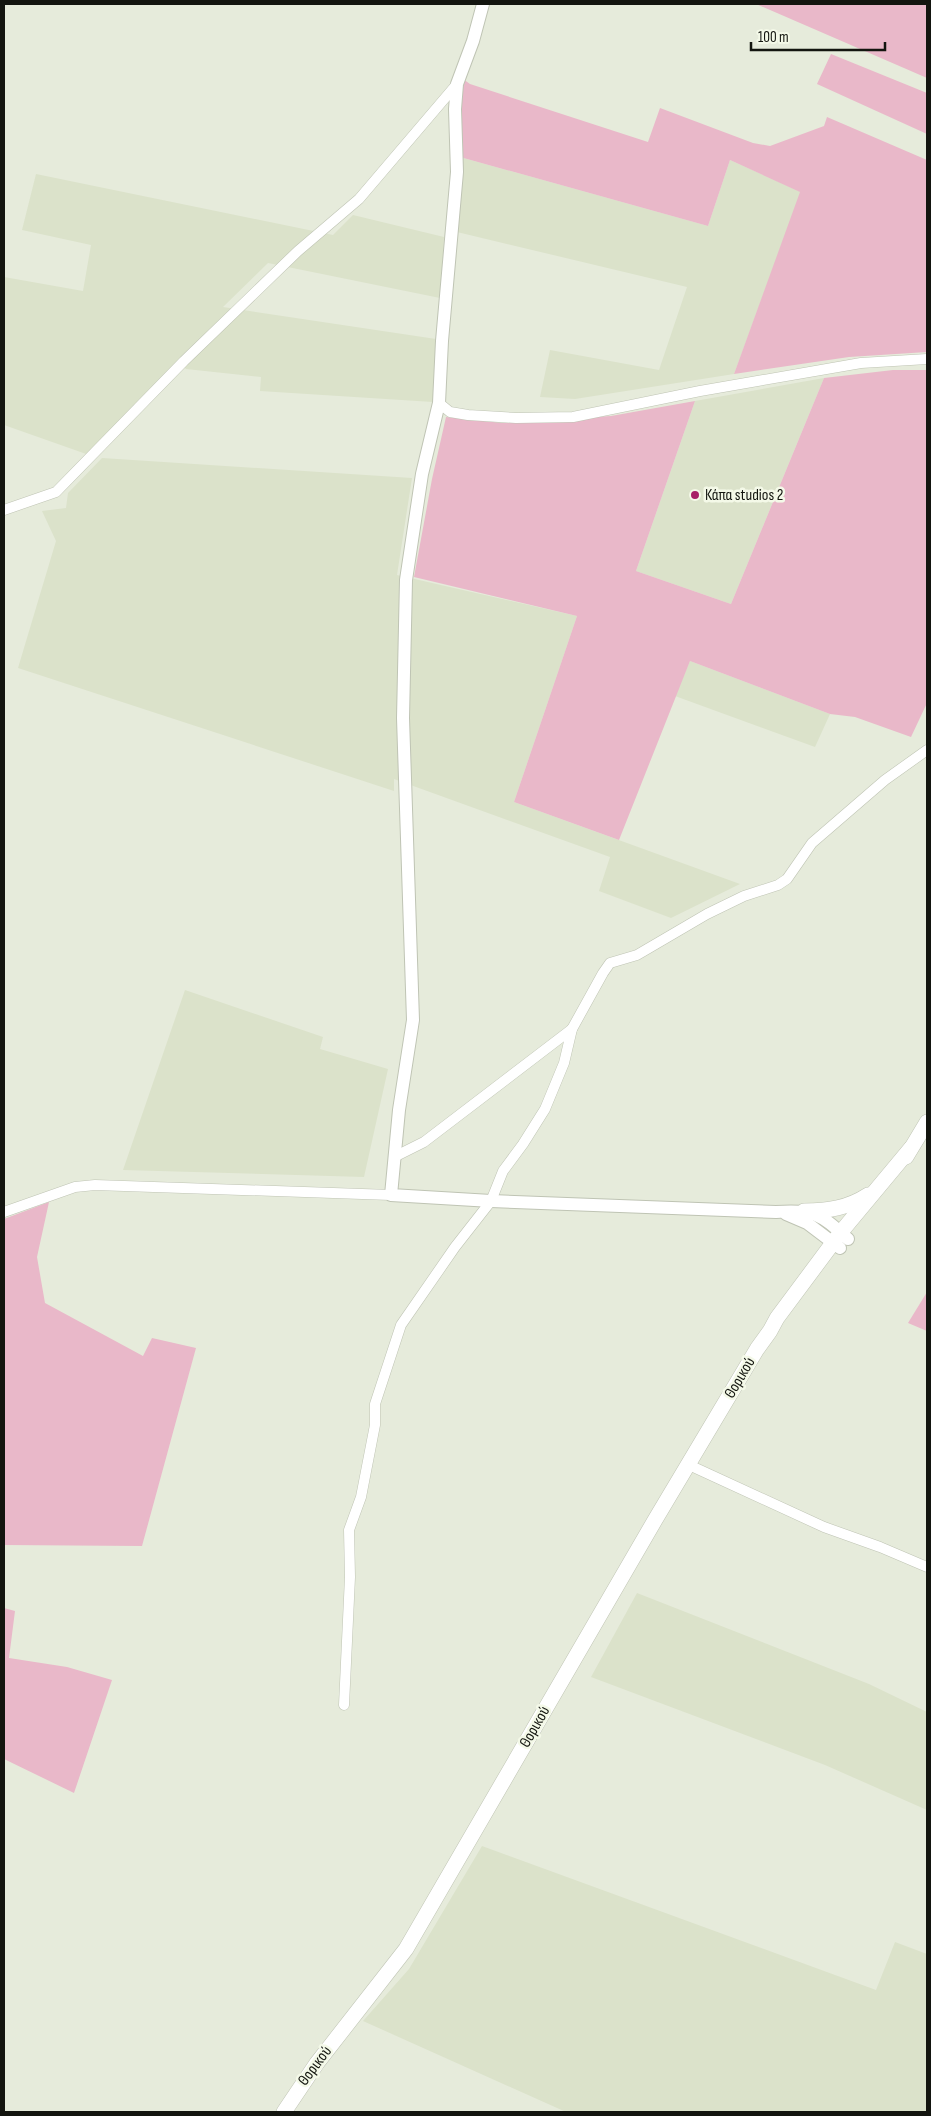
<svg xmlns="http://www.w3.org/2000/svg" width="931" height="2116" font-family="'Sofia Sans Condensed',sans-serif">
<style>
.built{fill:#dbe2ca}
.green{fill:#e9b8c9}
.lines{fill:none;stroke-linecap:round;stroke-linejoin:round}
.minor-casing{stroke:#bfc4b4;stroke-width:11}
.tertiary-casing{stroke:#bfc4b4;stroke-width:14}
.secondary-casing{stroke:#bfc4b4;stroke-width:16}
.minor{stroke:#fff;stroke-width:10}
.tertiary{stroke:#fff;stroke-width:12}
.secondary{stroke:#fff;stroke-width:15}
.poi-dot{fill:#a82066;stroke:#f4f9e8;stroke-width:2}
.labels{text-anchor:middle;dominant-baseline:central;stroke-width:5;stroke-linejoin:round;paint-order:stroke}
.poi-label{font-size:16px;fill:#13150f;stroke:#f4f9e8;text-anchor:start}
.street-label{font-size:16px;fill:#13150f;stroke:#f4f9e8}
</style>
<rect width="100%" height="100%" fill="#e6ebdb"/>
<g class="built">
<path d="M460 157 708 226 730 160 801 192 734 374 575 399 540 397 550 350 659 370 687 287 457 232Z"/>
<path d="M36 174 333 235 353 215 444 237 440 298 268 263 223 307 436 339 433 402 260 391 261 377 186 369 178 360 89 455 4 425V277L83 291 91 245 22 230Z"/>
<path d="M824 378 731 604 636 571 695 401Z"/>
<path d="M102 458 412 478 397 575 577 616 514 802 740 884 671 918 599 891 610 857 394 779V791L18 668 56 541 42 511 66 508 68 493Z"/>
<path d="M690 661 830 714 815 747 675 696Z"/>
<path d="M185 990 323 1037 320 1049 388 1069 364 1177 123 1170Z"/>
<path d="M637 1593 869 1684 927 1712V1810L825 1765 591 1677Z"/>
<path d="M482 1846 876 1990 895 1942 927 1954V2112H566L363 2021 409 1969Z"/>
</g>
<g class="green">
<path d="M756 4H927V78Z"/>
<path d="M831 54 927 93V134L817 84Z"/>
<path d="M463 79 470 84 648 142 660 108 753 143 770 146 824 126 827 117 927 160V352L849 357 734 374 800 192 730 160 708 226 460 157 458 107Z"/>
<path d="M893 370H927V703L911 737 855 717 830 714 690 661 619 840 514 802 577 616 414 577 432 479 446 417 502 423 611 416 695 401 636 571 731 604 824 378Z"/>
<path d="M49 1202 37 1257 45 1303 143 1356 152 1338 196 1348 142 1546 4 1545V1219Z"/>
<path d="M927 1292V1331L908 1323Z"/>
<path d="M4 1608 15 1611 9 1658 67 1667 112 1680 74 1793 4 1759Z"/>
</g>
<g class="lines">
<g class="minor-casing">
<g id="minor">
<path d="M439 403 450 412 468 415 516 418 573 417 700 391 861 363 927 359"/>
<path d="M4 510 56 492 184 361 298 251 359 199 457 84"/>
<path d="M394 1157 424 1142 572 1029"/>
<path d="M4 1212 75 1187 95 1185 391 1195"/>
<path d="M689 1465 824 1527 880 1547 927 1567"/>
<path d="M344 1705 350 1577 349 1530 361 1497 375 1425V1404L401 1325 455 1247 491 1201 503 1171 523 1144 545 1109 564 1063 572 1029 603 973 610 963 637 955 707 914 744 896 778 885 787 879 812 843 885 780 927 750"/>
</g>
</g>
<g class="tertiary-casing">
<g id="tertiary">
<path d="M483 4 473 41 457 84 455 109 457 172 442 341 439 403 422 474 406 580 403 718 413 1020 399 1110 391 1195 491 1201 776 1212C815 1209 820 1214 848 1239"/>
<path d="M786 1214 807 1223 840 1248"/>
</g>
</g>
<g class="secondary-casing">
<g id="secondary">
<path d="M906 1157 927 1122"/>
<path d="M804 1211C828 1211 848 1208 868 1195"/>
<path d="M284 2112 317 2063 406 1949 655 1520 757 1349 770 1331 777 1318 841 1232 911 1148"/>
</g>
</g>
<use href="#minor" class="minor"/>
<use href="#tertiary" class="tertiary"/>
<use href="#secondary" class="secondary"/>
</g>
<circle class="poi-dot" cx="695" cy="495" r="5"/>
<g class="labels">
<g class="poi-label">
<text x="705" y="495">Κάπα studios 2</text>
</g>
<g class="street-label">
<text transform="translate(740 1378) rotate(-59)">Θορικού</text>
<text transform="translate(535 1727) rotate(-60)">Θορικού</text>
<text transform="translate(315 2066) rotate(-53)">Θορικού</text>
</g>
</g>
<rect width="931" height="2116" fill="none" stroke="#13150f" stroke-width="10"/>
<path d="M751 42v8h134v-8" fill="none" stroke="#13150f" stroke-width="2.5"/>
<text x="758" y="42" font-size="15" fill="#13150f" stroke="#f4f9e8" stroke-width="4" paint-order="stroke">100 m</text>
</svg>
